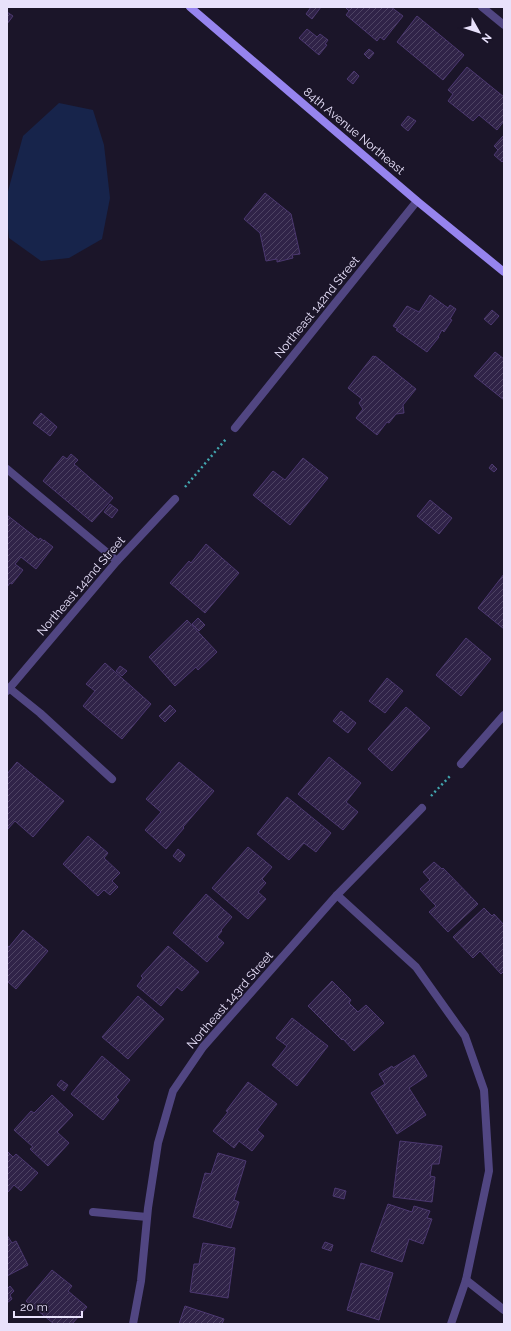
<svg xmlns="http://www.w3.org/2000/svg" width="511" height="1331" font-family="Raleway,sans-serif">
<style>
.water{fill:#17244b}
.building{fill:url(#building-hatch);stroke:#4c3870}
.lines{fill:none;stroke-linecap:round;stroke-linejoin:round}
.path{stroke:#42a5ae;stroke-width:2.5;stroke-dasharray:2 3;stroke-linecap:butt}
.lane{stroke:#514682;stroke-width:8}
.street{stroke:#514682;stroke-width:8}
.secondary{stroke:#9684ee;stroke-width:8}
.labels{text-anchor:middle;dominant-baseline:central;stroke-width:3;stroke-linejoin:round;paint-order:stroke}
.street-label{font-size:12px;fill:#e8e1fb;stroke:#1b1529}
</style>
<defs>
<pattern id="building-hatch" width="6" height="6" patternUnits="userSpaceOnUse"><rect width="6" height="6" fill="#302348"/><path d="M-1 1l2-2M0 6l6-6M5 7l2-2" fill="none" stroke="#4e4363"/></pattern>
</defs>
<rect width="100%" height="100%" fill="#1b1529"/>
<path class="water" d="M59 103 93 110 104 145 110 198 102 239 69 258 41 261 9 238 7 219V195L23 136Z"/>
<g class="building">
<path d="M311 7H321L312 19 306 14Z"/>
<path d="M347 7H391L403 16 384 40 380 37 377 41 346 15 349 11 346 8Z"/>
<path d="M7 12 13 16 7 24Z"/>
<path d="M417 16 464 55 443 80 397 42Z"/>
<path d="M307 29 317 37 320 34 328 40 325 44 327 45 319 55 299 38Z"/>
<path d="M369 49 374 53 369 59 364 54Z"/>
<path d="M467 67 504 97V121L497 130 479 115 473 121 448 101 453 94 448 90Z"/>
<path d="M354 71 359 76 353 84 347 79Z"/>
<path d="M408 116 416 121 408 131 401 125Z"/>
<path d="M504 135V160L502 162 494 155 498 150 494 146Z"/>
<path d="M265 193 291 214 300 254 292 255 293 258 277 262V259L266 261 260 233 244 219Z"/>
<path d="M430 295 448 308 450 305 456 309 450 319 452 320 444 332 442 330 438 337H439L427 352 396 330 398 329 393 326 407 306 419 312Z"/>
<path d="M492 310 499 316 491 325 484 319Z"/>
<path d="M495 352 504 359V400L474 376Z"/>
<path d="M373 356 375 357V356L416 389 403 405 404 413 396 414 389 423 387 422 377 435 356 418 363 409 359 403 362 399 348 388Z"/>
<path d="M41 413 57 427 50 436 33 423Z"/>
<path d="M71 454 78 460 74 464 113 498 92 522 43 481 63 456 67 459Z"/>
<path d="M303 458 328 478 290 525 253 495 273 471 285 480Z"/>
<path d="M492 464 497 469 494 472 489 468Z"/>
<path d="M430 500 452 518 439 534 417 516Z"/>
<path d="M110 504 118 510 112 518 104 512Z"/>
<path d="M7 515 39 540 40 538 44 541V540L53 547 36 569 21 557 15 564 23 570 12 584 10 583 7 587Z"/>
<path d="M206 544 239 573 205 613 170 583 189 561 191 563Z"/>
<path d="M504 574V629L478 608Z"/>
<path d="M198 618 205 625 199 631 192 624Z"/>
<path d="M187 620 217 652 198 670 196 667 175 686 149 657Z"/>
<path d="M466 638 491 659 461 696 436 675Z"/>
<path d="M105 663 151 704 122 739 83 706 95 691 86 684Z"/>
<path d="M120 666 127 671 122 676 116 671Z"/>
<path d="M387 678 403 691 385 713 369 701Z"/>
<path d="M170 705 176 711 165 722 159 716Z"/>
<path d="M406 707 430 728 392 771 368 749Z"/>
<path d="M341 711 356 723 348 733 333 721Z"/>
<path d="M329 757 361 783 346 802 358 812 343 830 298 794Z"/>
<path d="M17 762 64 801 33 837 15 821 7 830V774Z"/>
<path d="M179 762 214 791 183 827 184 828 166 849 145 830 161 812 146 799Z"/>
<path d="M287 797 331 833 316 852 304 843 289 860 257 834Z"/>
<path d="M88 836 108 853 104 858 120 873 112 881 118 887 110 895 104 890 98 896 63 864Z"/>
<path d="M248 847 272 867 262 879 266 883 258 892 266 899 248 919 212 888Z"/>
<path d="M178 849 185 855 180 862 173 856Z"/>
<path d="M434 862 442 869 443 868 478 904 448 932 429 912 436 906 420 889 430 880 423 872Z"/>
<path d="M206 894 232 917 221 930 222 931 217 937 224 943 207 962 173 933Z"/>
<path d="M484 908 492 916 494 914 504 925V971L501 974 480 951 473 958 453 937Z"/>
<path d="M23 930 48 951 16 989 7 981V946L9 947Z"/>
<path d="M168 946 199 972 182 991 177 987 161 1006 137 986 143 978 141 976Z"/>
<path d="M332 981 351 1000 349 1003 358 1012 366 1005 384 1023 354 1051 343 1039 342 1040 308 1006Z"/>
<path d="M138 996 164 1019 128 1059 102 1037Z"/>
<path d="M292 1018 328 1046 297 1086 272 1065 287 1046 276 1038Z"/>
<path d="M414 1055 427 1076 409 1088 426 1115 397 1134 371 1093 385 1084 379 1074 392 1066 393 1068Z"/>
<path d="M102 1056 130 1080 116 1097 119 1100 103 1120 71 1094Z"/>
<path d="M61 1080 68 1085 64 1091 57 1085Z"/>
<path d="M248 1082 277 1104 257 1130 264 1136 252 1151 239 1141 234 1148 213 1131 228 1112 226 1111Z"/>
<path d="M52 1095 73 1115 57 1132 69 1143 48 1166 30 1149 33 1147 14 1130 31 1111 34 1113Z"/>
<path d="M400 1141 442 1146 439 1164H432L430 1176 435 1177 432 1202 393 1197Z"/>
<path d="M7 1151 13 1157 16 1154 38 1173 21 1191 14 1185 8 1192 7 1191Z"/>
<path d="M218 1153 246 1161 234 1200 239 1202 231 1228 193 1217 205 1173 211 1174Z"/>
<path d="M335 1188 346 1191 344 1199 333 1196Z"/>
<path d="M388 1204 412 1212 414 1206 430 1211 427 1218 432 1219 423 1244 409 1239 402 1262 371 1251Z"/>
<path d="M7 1235 12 1243 16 1241 28 1265 7 1276Z"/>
<path d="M325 1242 333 1245 331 1251 322 1248Z"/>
<path d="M203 1243 235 1248 228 1298 190 1292 194 1264H199Z"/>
<path d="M361 1263 393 1273 379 1320 347 1310Z"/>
<path d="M52 1270 72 1286 68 1291 87 1307 72 1324H54L26 1301Z"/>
<path d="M10 1286 14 1291 10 1295 12 1299 7 1303V1289Z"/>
<path d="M185 1306 224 1319 222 1324H179Z"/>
</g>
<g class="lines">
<g class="path">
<path d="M185 487 226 439"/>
<path d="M431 796 451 775"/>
</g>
<path class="lane" d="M7 469 117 561"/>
<g class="street">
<path d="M482 7 504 25"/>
<path d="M235 428 417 201"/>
<path d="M9 688 40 713 112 779"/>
<path d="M7 691 117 561 175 499"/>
<path d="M461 764 504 715"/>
<path d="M337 895 416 967 465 1036 484 1090 489 1171 466 1280 451 1324"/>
<path d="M93 1212 147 1217"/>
<path d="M466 1280 504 1310"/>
<path d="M133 1324 141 1281 148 1208 158 1143 173 1091 203 1047 337 895 422 808"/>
</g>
<path class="secondary" d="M190 7 417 201 504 272"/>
</g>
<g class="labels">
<g class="street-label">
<text transform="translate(354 131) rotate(40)">84th Avenue Northeast</text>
<text transform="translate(317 307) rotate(-51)">Northeast 142nd Street</text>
<text transform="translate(81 586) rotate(-49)">Northeast 142nd Street</text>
<text transform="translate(230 1000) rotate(-49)">Northeast 143rd Street</text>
</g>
</g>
<rect width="511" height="1331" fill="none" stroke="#e8e1fb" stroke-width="16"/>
<g transform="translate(479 32) rotate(129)" stroke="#1b1529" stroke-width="3" paint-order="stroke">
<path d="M0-3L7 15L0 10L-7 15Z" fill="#e8e1fb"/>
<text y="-6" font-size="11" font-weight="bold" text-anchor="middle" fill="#e8e1fb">N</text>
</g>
<path d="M14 1311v6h68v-6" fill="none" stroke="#e8e1fb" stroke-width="2"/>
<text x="20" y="1311" font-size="12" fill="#e8e1fb" stroke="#1b1529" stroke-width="3" paint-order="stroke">20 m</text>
</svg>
